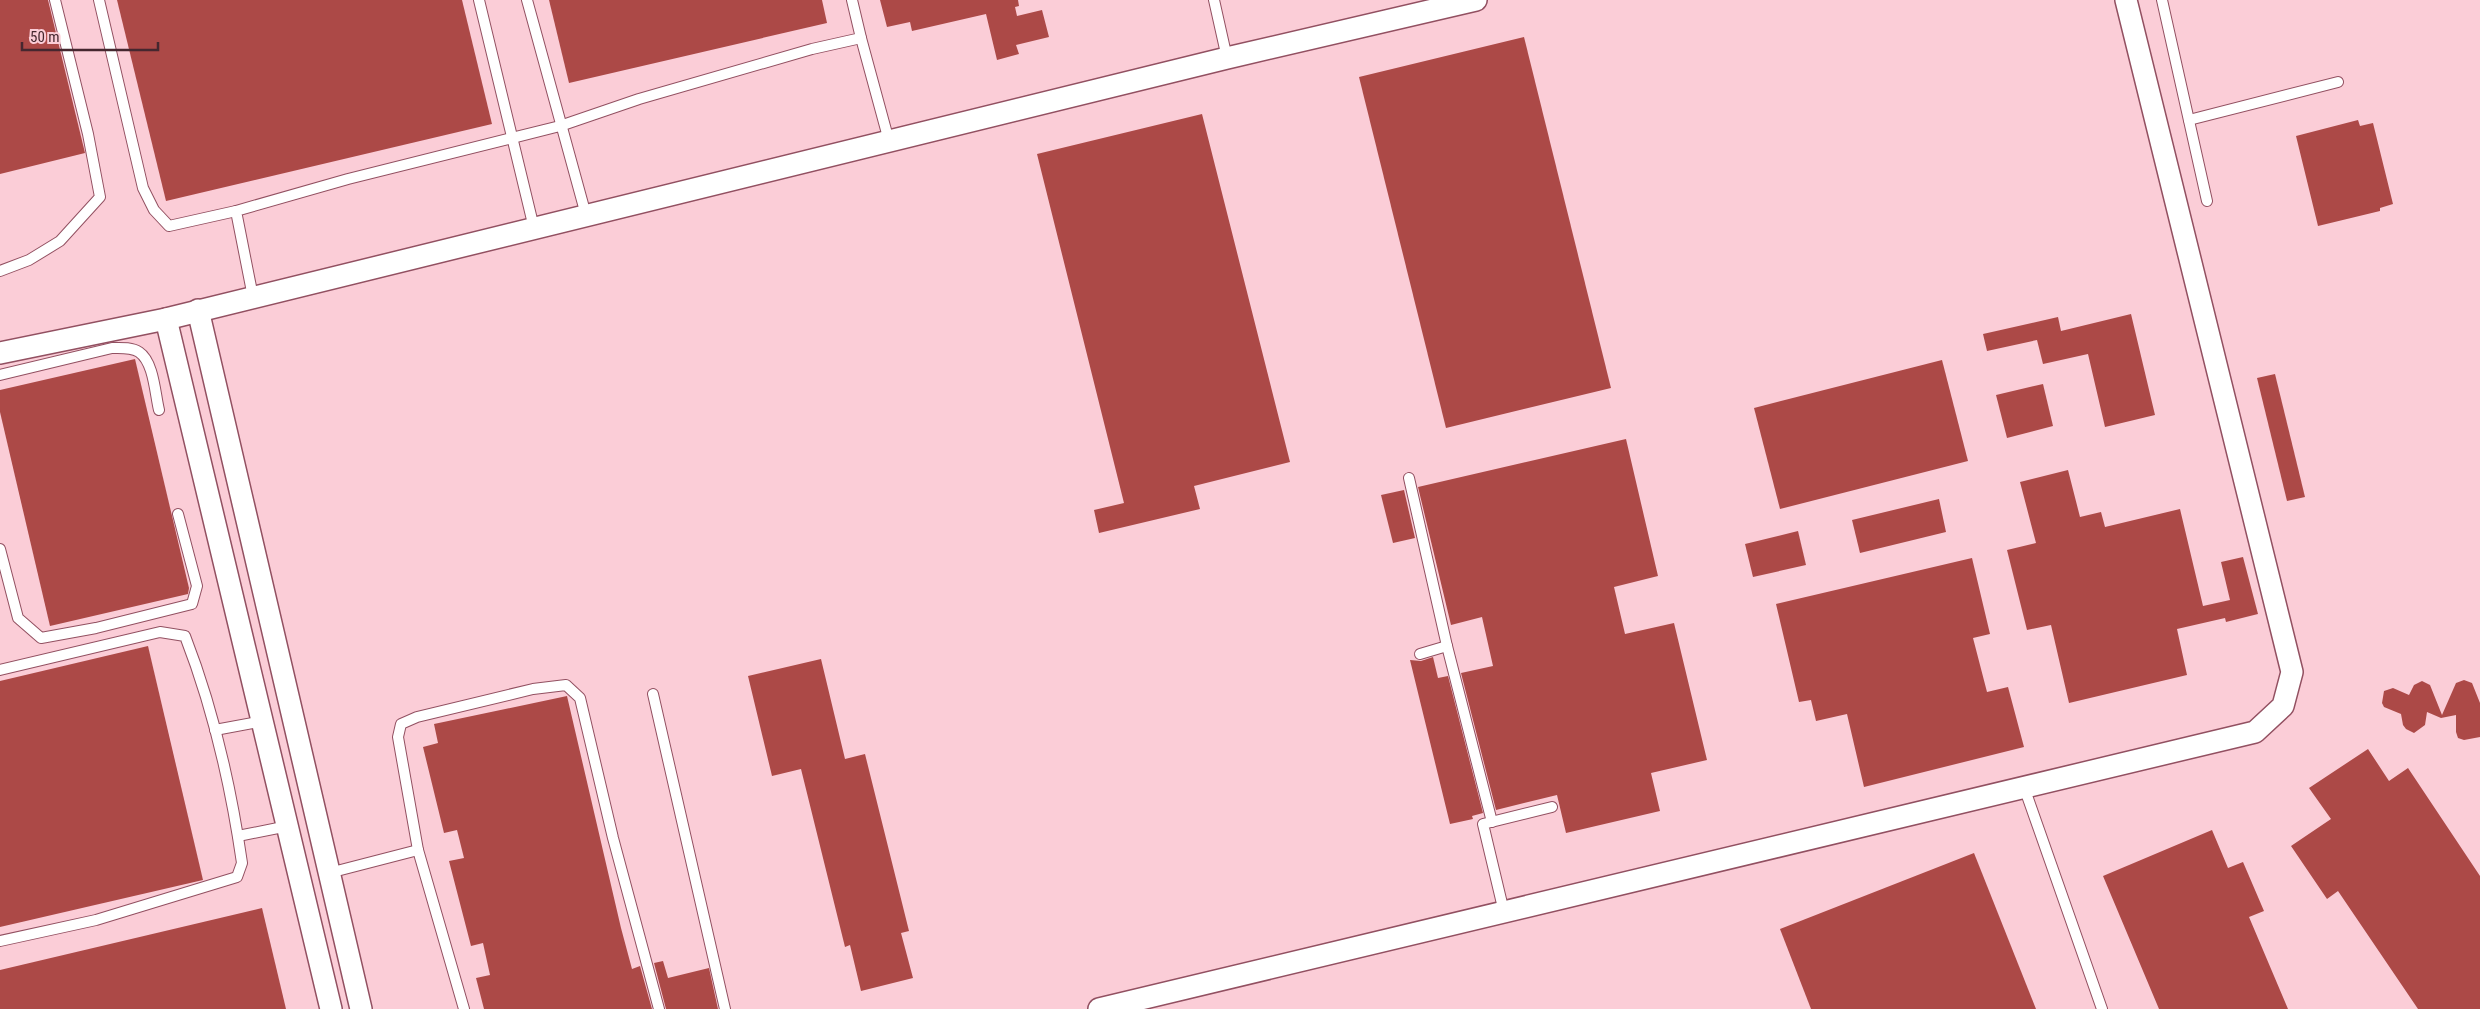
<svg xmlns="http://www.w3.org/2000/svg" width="2480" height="1009" font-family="'Roboto Condensed',sans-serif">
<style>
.building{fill:#ac4947}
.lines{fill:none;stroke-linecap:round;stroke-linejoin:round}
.service-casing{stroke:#925061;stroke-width:12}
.minor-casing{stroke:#925061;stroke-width:24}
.service{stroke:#fff;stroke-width:10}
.minor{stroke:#fff;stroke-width:21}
</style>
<rect width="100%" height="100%" fill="#fbcdd7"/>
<g class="building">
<path d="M0 0H48L85 153 0 174Z"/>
<path d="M117 0H462L492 124 166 201Z"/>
<path d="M549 0H822L827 23 569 83Z"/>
<path d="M880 0H1018L1019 6 1015 7 1017 16 1042 10 1049 37 1016 45 1019 54 997 60 986 14 912 31 910 22 887 27Z"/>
<path d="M1524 37 1611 388 1446 428 1359 77Z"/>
<path d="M1202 114 1290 462 1194 486 1200 509 1099 533 1094 510 1124 503 1037 154Z"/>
<path d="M2358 120 2360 126 2373 123 2393 204 2380 208V211L2318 226 2296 136Z"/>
<path d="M2131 314 2155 415 2105 427 2088 354 2043 364 2037 340 1987 351 1983 334 2058 317 2061 331Z"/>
<path d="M135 359 189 588 188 594 50 626 0 412V390Z"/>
<path d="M1942 360 1968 461 1780 509 1754 408Z"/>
<path d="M2275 374 2305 497 2287 501 2257 378Z"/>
<path d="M2043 384 2053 426 2007 438 1996 395Z"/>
<path d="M1626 439 1658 576 1614 587 1625 634 1674 623 1707 760 1651 773 1660 811 1566 833 1557 795 1496 810 1461 673 1493 666 1482 617 1451 625 1418 487Z"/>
<path d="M2068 470 2080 517 2101 512 2105 527 2180 509 2203 606 2230 600 2221 562 2243 557 2258 614 2226 622 2225 618 2177 629 2187 675 2069 703 2051 625 2027 630 2007 550 2036 543 2020 482Z"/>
<path d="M1404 490 1415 538 1393 543 1381 495Z"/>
<path d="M1939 499 1946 532 1860 553 1852 520Z"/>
<path d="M1798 531 1806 565 1753 577 1745 544Z"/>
<path d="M1972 558 1990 634 1973 638 1987 692 2008 687 2024 747 1864 787 1847 714 1816 721 1811 700 1799 702 1776 604Z"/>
<path d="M148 646 203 880 0 927V681Z"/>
<path d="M1433 657 1438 678 1448 676 1483 813 1472 816 1473 819 1450 824 1410 660 1421 661Z"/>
<path d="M821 659 845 759 865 754 909 931 901 933 913 978 861 991 850 945 845 947 801 769 772 776 748 676Z"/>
<path d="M2464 680 2472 683 2480 703V737L2464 740 2458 738 2456 732V715L2441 718 2427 712 2425 725 2414 733 2406 729 2403 725 2401 714 2384 707 2382 703 2384 691 2393 688 2409 695 2414 685 2422 681 2430 685 2442 715 2456 683Z"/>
<path d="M567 696 621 928 632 969 640 966 652 1009H484L476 978 490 975 483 943 471 946 449 861 464 858 457 830 444 833 423 747 438 743 434 724Z"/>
<path d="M2368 749 2389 781 2408 768 2480 876V1009H2418L2338 891 2327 899 2291 846 2331 819 2309 788Z"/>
<path d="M2212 830 2228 868 2243 862 2264 911 2249 917 2288 1009H2159L2103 876Z"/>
<path d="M1974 853 2036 1009H1811L1780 929Z"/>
<path d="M262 908 286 1009H0V970Z"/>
<path d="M663 961 668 978 709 968 718 1009H666L654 963Z"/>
</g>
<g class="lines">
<g class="service-casing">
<g id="service">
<path d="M99 0 143 188 154 210 169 226 236 211"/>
<path d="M479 0 534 228"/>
<path d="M527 0 586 215"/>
<path d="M1214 0 1227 58"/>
<path d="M2162 0 2207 201"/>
<path d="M861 38 889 141"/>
<path d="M2189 120 2338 82"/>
<path d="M0 271 29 260 60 241 100 197 88 134 55 0"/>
<path d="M253 297 236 211 348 179 560 126 639 99 812 49 861 38 852 0"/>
<path d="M0 375 112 348C120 348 131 347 139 352 154 362 155 394 159 410"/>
<path d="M1409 478 1447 646 1492 822"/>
<path d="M0 549 18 618 41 638 96 628 192 604 197 586 178 514"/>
<path d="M1420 654 1447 646"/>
<path d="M0 670 160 632 185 636C213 708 231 787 242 863L237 877 96 920 0 941"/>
<path d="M653 694 725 1009"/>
<path d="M215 730 263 721"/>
<path d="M2024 787 2102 1009"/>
<path d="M238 836 288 826"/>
<path d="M329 873 418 850"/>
<path d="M1504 912 1483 824 1552 807"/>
<path d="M464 1009 418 850 398 737 401 724 417 717 533 689 566 685 580 698 613 838 659 1009"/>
</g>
</g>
<g class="minor-casing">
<g id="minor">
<path d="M198 310 361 1009"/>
<path d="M166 319 331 1009"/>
<path d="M0 353 166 319 1227 58 1476 0"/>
<path d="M1099 1009 2255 732 2283 706 2292 672 2126 0"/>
</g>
</g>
<use href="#service" class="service"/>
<use href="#minor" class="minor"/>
</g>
<path d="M22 42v8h136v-8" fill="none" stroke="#45272f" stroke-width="2.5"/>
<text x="30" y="42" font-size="15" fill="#45272f" stroke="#fbcdd7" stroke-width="4" paint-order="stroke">50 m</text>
</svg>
